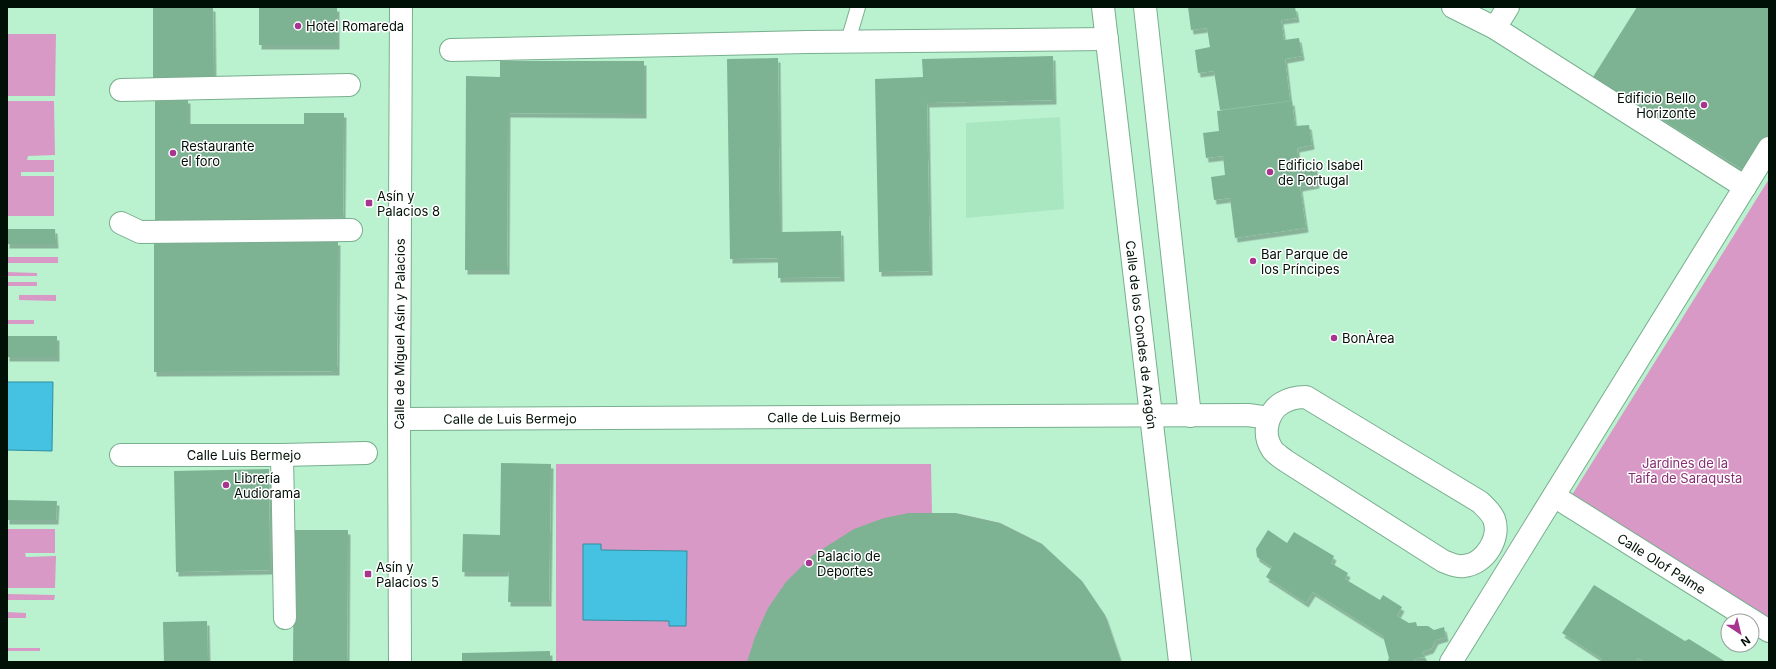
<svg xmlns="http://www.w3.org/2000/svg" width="1776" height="669" font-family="Inter,sans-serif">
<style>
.built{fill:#a9e7c1}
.green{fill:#d999c6}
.water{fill:#45c2e1;stroke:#308d9f}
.building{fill:#7db292;filter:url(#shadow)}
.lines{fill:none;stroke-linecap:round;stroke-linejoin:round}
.lane-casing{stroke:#79ae8e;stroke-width:16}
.street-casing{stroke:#79ae8e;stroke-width:24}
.secondary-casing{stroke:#79ae8e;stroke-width:24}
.lane{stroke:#fff;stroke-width:14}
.street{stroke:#fff;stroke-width:22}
.secondary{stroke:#fff;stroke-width:22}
.poi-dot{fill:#a7348f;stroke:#fff;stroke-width:1.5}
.labels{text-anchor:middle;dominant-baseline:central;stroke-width:3;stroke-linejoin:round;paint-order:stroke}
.poi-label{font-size:13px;fill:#001006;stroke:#fff;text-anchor:start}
.street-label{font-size:13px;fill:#001006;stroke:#fff}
.park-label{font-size:13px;fill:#872f74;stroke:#fff}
</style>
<defs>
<filter id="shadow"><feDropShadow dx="2.5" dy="4.5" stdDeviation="0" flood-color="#0004"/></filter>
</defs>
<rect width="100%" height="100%" fill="#baf2d0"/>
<path class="built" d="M1060 117 1064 209 966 218V123Z"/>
<g class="green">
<path d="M7 34H56L55 96H7Z"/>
<path d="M7 101H54L55 155 28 156 27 160H54V172H21V176H54V216H7Z"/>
<path d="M1769 179V621L1570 498Z"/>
<rect x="7" y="257" width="51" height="6"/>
<path d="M7 272 37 273V276H7Z"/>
<rect x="7" y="282" width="30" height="4"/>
<path d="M19 295H56V301L19 300Z"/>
<rect x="7" y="320" width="27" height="4"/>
<path d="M556 464H931L932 513H955L1000 523 1042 544 1105 615 1121 662H556Z"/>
<path d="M7 529H55V553H25L26 557 56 556 55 588H7Z"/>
<path d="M7 594 55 595 54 600H7Z"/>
<path d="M7 612 26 613V618H7Z"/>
<rect x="7" y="648" width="33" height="3"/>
</g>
<g class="water">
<path d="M7 382H53L52 451 7 450Z"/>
<path d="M583 544H601V550L687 551 686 626H669V621L583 620Z"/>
</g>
<g class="building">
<path d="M153 7H213L214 78 153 79Z"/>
<rect x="259" y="7" width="78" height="38"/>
<path d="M1188 7H1295L1297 18 1281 20 1284 40 1299 38 1302 56 1285 59 1290 101 1220 110 1214 71 1198 73 1195 50 1210 47 1207 28 1191 30Z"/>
<path d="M1637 7H1769V134L1745 171 1593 77Z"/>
<path d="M1053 56 1054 100 927 103 930 271 879 272 875 79 923 77 922 59Z"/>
<path d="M778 58 780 232 841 231 842 277 778 278V258L730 259 727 59Z"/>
<path d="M500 61H644V114L508 113 507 270H465L466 76 500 77Z"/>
<path d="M155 99H188V124H304V113H344L343 217H304V223H155Z"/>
<path d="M1292 101 1295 126 1309 125 1312 145 1297 148 1299 168 1315 166 1317 184 1300 187 1306 228 1235 238 1230 198 1214 200 1211 177 1225 175 1223 156 1206 158 1203 133 1219 131 1217 111Z"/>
<path d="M7 229H55L56 244H7Z"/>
<path d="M154 241H338L337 371 154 372Z"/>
<rect x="7" y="336" width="50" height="21"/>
<path d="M501 463 551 464 549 602H508L509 572H462L463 534 500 535Z"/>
<path d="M269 469 270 570 176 572 174 471Z"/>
<path d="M7 500 57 501 56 520H7Z"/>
<path d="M909 513H955L1000 523 1042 544 1082 581 1105 615 1121 662H747L755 637 768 608 786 582 813 555 854 529 884 518Z"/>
<path d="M294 530H348L347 662H293Z"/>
<path d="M1268 530 1287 543 1294 532 1334 556 1331 563 1348 573 1345 579 1380 600 1383 595 1402 607 1397 616 1409 623 1416 622 1417 626H1428L1434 630 1444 627 1446 637 1436 640 1431 649 1422 652 1425 657 1416 658 1413 662H1387L1389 658 1383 636 1313 592 1306 603 1266 577 1272 567 1257 557 1256 549Z"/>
<path d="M1594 585 1685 641 1689 639 1726 662H1645L1638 658 1636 662H1599L1602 659 1562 633Z"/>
<path d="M207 621 208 662H164L163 622Z"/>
<path d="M550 651V662H462V653Z"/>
</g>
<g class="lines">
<g class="lane-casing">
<path id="lane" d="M848 41 858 7"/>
</g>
<g class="street-casing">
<g id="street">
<path d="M1145 7 1190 416"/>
<path d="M1453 7 1495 28 1745 187"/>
<path d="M1495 28 1508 7"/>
<path d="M451 50 808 42 1107 39"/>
<path d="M121 90 349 85"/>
<path d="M121 223 140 232 351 230"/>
<path d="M1306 397 1480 502C1485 507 1491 512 1494 519 1501 538 1485 564 1464 566 1457 567 1450 564 1443 561L1286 461C1281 457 1275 454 1272 449 1262 434 1267 412 1282 403 1290 398 1298 397 1306 397Z"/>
<path id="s1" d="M399 419 1248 415 1269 418"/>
<path id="s2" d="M121 455H282L366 453"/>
<path d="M282 455 285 618"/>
<path id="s3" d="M1554 496 1769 631"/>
<path d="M1451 662 1769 148"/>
</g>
</g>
<g class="secondary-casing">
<g id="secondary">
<path id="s4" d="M1103 7 1180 662"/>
<path id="s5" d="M400 662 399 419 401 7"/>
</g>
</g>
<use href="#lane" class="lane"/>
<use href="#street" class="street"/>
<use href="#secondary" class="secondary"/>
</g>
<g class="poi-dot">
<circle cx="298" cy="26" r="4"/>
<circle cx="1704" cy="105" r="4"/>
<circle cx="173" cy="153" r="4"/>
<circle cx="1270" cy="172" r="4"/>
<rect x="365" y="199" width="8" height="8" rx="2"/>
<circle cx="1253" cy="261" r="4"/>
<circle cx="1334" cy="338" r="4"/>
<circle cx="226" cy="485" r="4"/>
<circle cx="809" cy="563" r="4"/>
<rect x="364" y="570" width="8" height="8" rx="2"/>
</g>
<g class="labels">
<g class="poi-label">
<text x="306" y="26">Hotel Romareda</text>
<text x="1696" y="98" text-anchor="end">Edificio Bello<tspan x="1696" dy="15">Horizonte</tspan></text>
<text x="181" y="146">Restaurante<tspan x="181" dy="15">el foro</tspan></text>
<text x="1278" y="165">Edificio Isabel<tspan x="1278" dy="15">de Portugal</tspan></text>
<text x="377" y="196">Asín y<tspan x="377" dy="15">Palacios 8</tspan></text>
<text x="1261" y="254">Bar Parque de<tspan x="1261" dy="15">los Príncipes</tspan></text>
<text x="1342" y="338">BonÀrea</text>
<text x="234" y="478">Librería<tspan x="234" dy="15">Audiorama</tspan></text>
<text x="817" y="556">Palacio de<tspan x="817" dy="15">Deportes</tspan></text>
<text x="376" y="567">Asín y<tspan x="376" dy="15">Palacios 5</tspan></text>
</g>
<g class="street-label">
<text stroke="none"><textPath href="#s5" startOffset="328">Calle de Miguel Asín y Palacios</textPath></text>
<text stroke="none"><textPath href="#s4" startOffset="330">Calle de los Condes de Aragón</textPath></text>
<text stroke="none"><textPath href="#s1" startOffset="435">Calle de Luis Bermejo</textPath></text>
<text stroke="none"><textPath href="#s1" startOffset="111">Calle de Luis Bermejo</textPath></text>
<text stroke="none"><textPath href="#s2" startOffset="123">Calle Luis Bermejo</textPath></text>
<text stroke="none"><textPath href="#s3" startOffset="127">Calle Olof Palme</textPath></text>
</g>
<g class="park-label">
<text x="1685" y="463">Jardines de la<tspan x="1685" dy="15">Taifa de Saraqusta</tspan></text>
</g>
</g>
<rect width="1776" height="669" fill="none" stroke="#001006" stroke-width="16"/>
<g transform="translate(1740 633) rotate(145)"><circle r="19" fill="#ffffff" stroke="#999f9b"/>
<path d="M0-3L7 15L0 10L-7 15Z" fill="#a7348f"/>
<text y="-6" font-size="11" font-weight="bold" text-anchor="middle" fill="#001006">N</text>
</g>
</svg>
